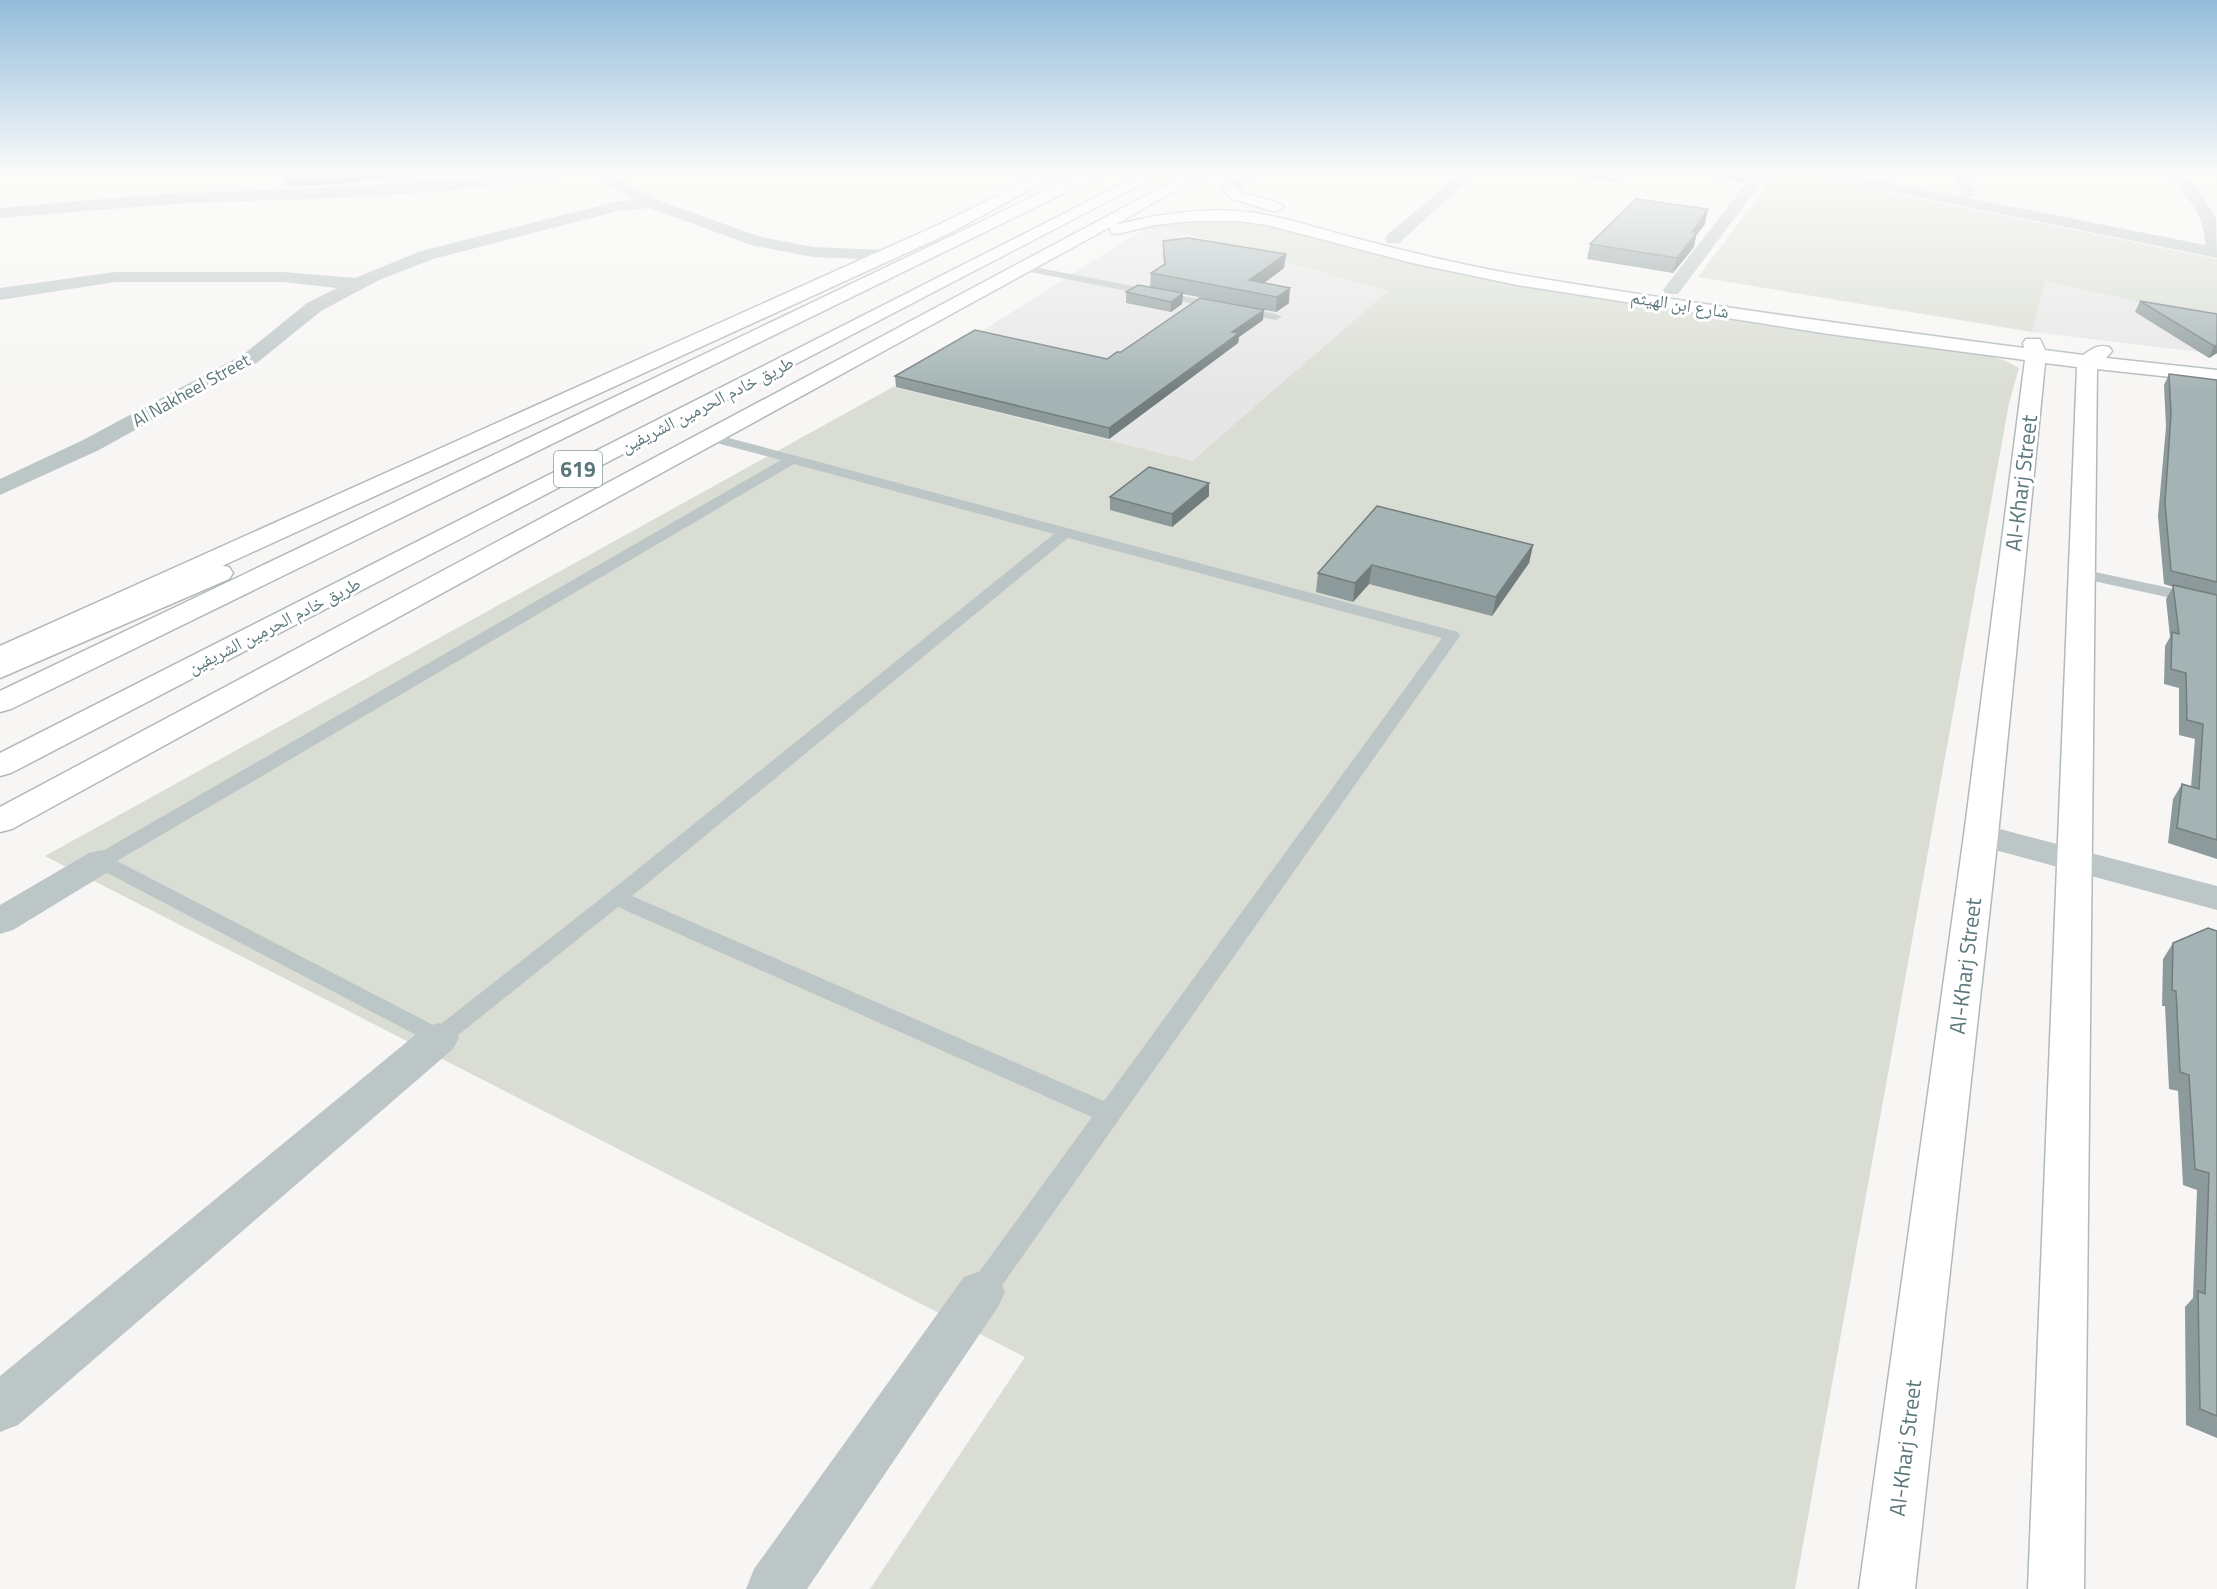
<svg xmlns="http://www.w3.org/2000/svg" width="2217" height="1589" font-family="'Titillium Web','Noto Naskh Arabic',sans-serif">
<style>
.built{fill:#e5e6e5}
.green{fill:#d9ddd3}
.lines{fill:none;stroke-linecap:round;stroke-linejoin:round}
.secondary-casing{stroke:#b0babc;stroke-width:3}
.highway-casing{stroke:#b1b9ba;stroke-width:3}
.lane{fill:#bdc6c7;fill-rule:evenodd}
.street{fill:#bdc6c7;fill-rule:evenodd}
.secondary{fill:#fff;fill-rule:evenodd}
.highway{fill:#fff;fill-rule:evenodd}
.wall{fill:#8d9a9b}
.shaded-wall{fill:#737d7e}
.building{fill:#a4b3b4;stroke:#737d7e;stroke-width:1.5}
.labels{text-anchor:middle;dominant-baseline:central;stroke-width:6;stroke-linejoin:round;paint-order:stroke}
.far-street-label{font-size:18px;fill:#5c777b;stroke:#fff}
.shield{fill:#fff;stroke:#8da0a3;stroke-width:1.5}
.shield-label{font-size:21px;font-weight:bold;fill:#5c777b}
.street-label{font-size:22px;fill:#5c777b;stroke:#fff}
</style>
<rect width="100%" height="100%" fill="#f7f6f4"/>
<g class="built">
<path d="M1145 228 1159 231 1167 228 1388 291 1191 462 893 387Z"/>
<path d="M2044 281 2217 320V354L2032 332Z"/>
</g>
<g class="green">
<path d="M1777 172H1788L2217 259V320L2045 281 2032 332 1698 277Z"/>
<path d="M1210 219 1259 223 1649 303 1873 340 1983 354 2006 361 2019 368 2009 403 1795 1589H870L1025 1357 45 856 893 387 1192 461 1388 291 1167 228 1159 231 1145 228 1169 222Z"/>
</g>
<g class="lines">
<g class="secondary-casing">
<g id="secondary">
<path d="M1045 172H1063L950 233 10 663 0 666V646L938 225Z"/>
<path d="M1190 172H1207L1115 225C1156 215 1197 208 1239 211 1276 214 1312 227 1347 236 1404 251 1461 265 1519 275 1687 303 1856 326 2024 348L2023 343 2026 339H2040L2045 350 2083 355C2092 349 2098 344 2109 347L2112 351 2106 358 2217 370V382L2097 369 2084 1589H2028L2077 367 2045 363 1998 835 1915 1589H1859L1964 835 2025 360 1829 334 1517 285 1412 263 1267 225 1238 221H1192L1155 225 1117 234 1111 233 1110 227 12 829 0 832V807Z"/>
<path d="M1230 184 1235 186 1240 192 1281 204 1283 207 1275 212 1230 198 1222 189Z"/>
</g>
</g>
<g class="highway-casing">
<g id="highway">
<path d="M1085 172H1103L1101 175 11 709 0 712V691Z"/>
<path d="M1146 172H1164L11 773 0 776V753Z"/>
<path d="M220 565 229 567 233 573 229 579 0 678V658Z"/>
</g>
</g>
<g class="lane">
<path d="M1024 265 1276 314 1282 317 1276 320 1020 270V266Z"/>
<path d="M710 433 1458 632 1460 636 991 1301 981 1304 971 1301 967 1292 971 1283 1092 1117 618 907 447 1044 439 1047 94 866 91 861 94 856 781 460 705 440 703 437ZM794 464 1054 534 608 893 437 1027 117 861ZM1068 538 1442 638 1104 1101 632 896Z"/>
<path d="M2081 569 2217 598V608L2075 577 2073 574 2075 571Z"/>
</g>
<g class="street">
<path d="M533 172H575L568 176 448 191 337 198 185 203 0 218V208C62 203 124 196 187 193 304 188 416 185 533 172Z"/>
<path d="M593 172H609L620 181 657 200 761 237 813 247 885 250 891 251 894 255 891 259 885 260 813 257 751 245 650 208 618 211 433 259 379 280 321 311 258 362 99 450 0 495V479L83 440 244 354 307 303 337 288 284 282H115L0 300V288L115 272H284L355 278 421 251 618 201 633 200 610 187Z"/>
<path d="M1245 172H1261L1235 192H1225L1222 189 1225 186Z"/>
<path d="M1462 172H1477L1399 243H1387L1385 239 1387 235Z"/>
<path d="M1755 172H1769L1678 294H1666L1663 290 1666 286Z"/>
<path d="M1808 172H1835L1962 197 1953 172H1967L1976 194 1969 198 2205 245C2206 214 2184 195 2168 172H2183L2202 195 2216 218 2217 258 1815 176 1810 175Z"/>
<path d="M1981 824 2217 886V910L1969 843 1964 835 1969 827Z"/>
<path d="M101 850 113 853 118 861 113 869 13 930 0 934V905L89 853Z"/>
<path d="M439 1023 453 1027 459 1038 453 1049 18 1425 0 1432V1376L425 1027Z"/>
<path d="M981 1271 998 1277 1005 1292 998 1307 807 1589H746L754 1569 964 1277Z"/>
</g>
<use href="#secondary" class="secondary"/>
<use href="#highway" class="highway"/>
</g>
<g class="wall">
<path d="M282 172H433L328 185 287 187Z"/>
<path d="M1541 172H1623L1613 182Z"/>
<path d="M1692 172H1754L1744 183Z"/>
<path d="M1705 224 1696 236 1694 247 1673 273 1587 259 1590 244Z"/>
<path d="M1163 241 1286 254 1284 268 1264 283 1289 303 1276 312 1183 294 1182 304 1171 312 1126 303V292L1150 287 1151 273 1164 265 1163 254Z"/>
<path d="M2140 301 2217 314V353L2209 358 2135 312Z"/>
<path d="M1263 320 1239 337 1238 343 1109 439 896 387 895 376 1107 359 1121 352Z"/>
<path d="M2169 374 2217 380V859L2168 843 2173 799 2182 784 2191 787 2195 739 2179 735V688L2164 684 2165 646 2170 637 2166 599 2173 587 2164 584 2158 516 2166 427 2164 385Z"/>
<path d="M1209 496 1172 527 1110 510V497Z"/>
<path d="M1377 506 1533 545 1529 563 1492 616 1369 584 1353 602 1316 592 1318 573Z"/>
<path d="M2217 931V1438L2186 1425 2185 1307 2193 1298 2197 1190 2183 1185 2178 1091 2169 1089 2165 1006H2162L2163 959 2173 943Z"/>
</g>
<g class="shaded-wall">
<path d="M324 172H433L328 185Z"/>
<path d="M1615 172H1623L1613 182Z"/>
<path d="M1746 172H1754L1744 183Z"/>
<path d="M1708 209 1705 224 1696 236 1694 247 1673 273 1677 258 1692 232Z"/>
<path d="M1286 254 1284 268 1252 292 1249 280Z"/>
<path d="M1290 288 1289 303 1276 312 1277 297Z"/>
<path d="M1183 293 1182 304 1171 312V302Z"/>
<path d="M1264 310 1263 320 1239 337 1238 343 1109 439V428L1232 332Z"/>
<path d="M2217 345V353L2209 358 2214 346Z"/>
<path d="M1209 483V496L1172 527V514Z"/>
<path d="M1533 545 1529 563 1492 616 1496 597Z"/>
<path d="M1372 565 1369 584 1353 602 1355 583Z"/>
</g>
<g class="building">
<path d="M1636 199 1708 209 1692 232H1697L1677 258 1590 244Z"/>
<path d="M1188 238 1286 254 1249 280 1290 288 1277 297 1151 273 1165 264 1163 241Z"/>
<path d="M1138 285 1183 293 1171 302 1126 292Z"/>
<path d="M1200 298 1264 310 1232 332 1239 333 1109 428 895 376 975 330 1107 359 1117 352H1121Z"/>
<path d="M2140 301 2217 314V345L2214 346Z"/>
<path d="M2169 374 2217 380V582L2171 571 2165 503 2171 414Z"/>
<path d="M1149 467 1209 483 1172 514 1110 497Z"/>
<path d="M1377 506 1533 545 1496 597 1372 565 1355 583 1318 573Z"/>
<path d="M2173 585 2217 595V840L2177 828 2182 784 2199 789 2203 724 2187 720 2186 673 2171 669 2172 632 2179 634Z"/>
<path d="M2208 928 2217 931V1416L2200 1409 2198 1291 2205 1294 2209 1173 2195 1169 2189 1075 2180 1072 2176 991 2172 990 2173 943Z"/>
</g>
<linearGradient id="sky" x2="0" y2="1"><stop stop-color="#93bcdb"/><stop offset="0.44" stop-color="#fbfbfa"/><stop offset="1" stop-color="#fbfbfa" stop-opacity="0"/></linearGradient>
<rect width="2217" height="394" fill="url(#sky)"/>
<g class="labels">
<g class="far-street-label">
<text transform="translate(1680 304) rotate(9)">شارع ابن الهيثم</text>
<text transform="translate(191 390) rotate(-29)">Al Nakheel Street</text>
<text transform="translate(707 404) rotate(-27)">طريق خادم الحرمين الشريفين</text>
<text transform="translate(274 625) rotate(-27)">طريق خادم الحرمين الشريفين</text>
</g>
<rect class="shield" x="554" y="451" width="48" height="36" rx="4.5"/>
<g class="shield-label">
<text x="578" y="469">619</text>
</g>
<g class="street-label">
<text transform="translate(2021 483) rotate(-83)">Al-Kharj Street</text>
<text transform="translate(1965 966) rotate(-83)">Al-Kharj Street</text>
<text transform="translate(1905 1448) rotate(-83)">Al-Kharj Street</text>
</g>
</g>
</svg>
